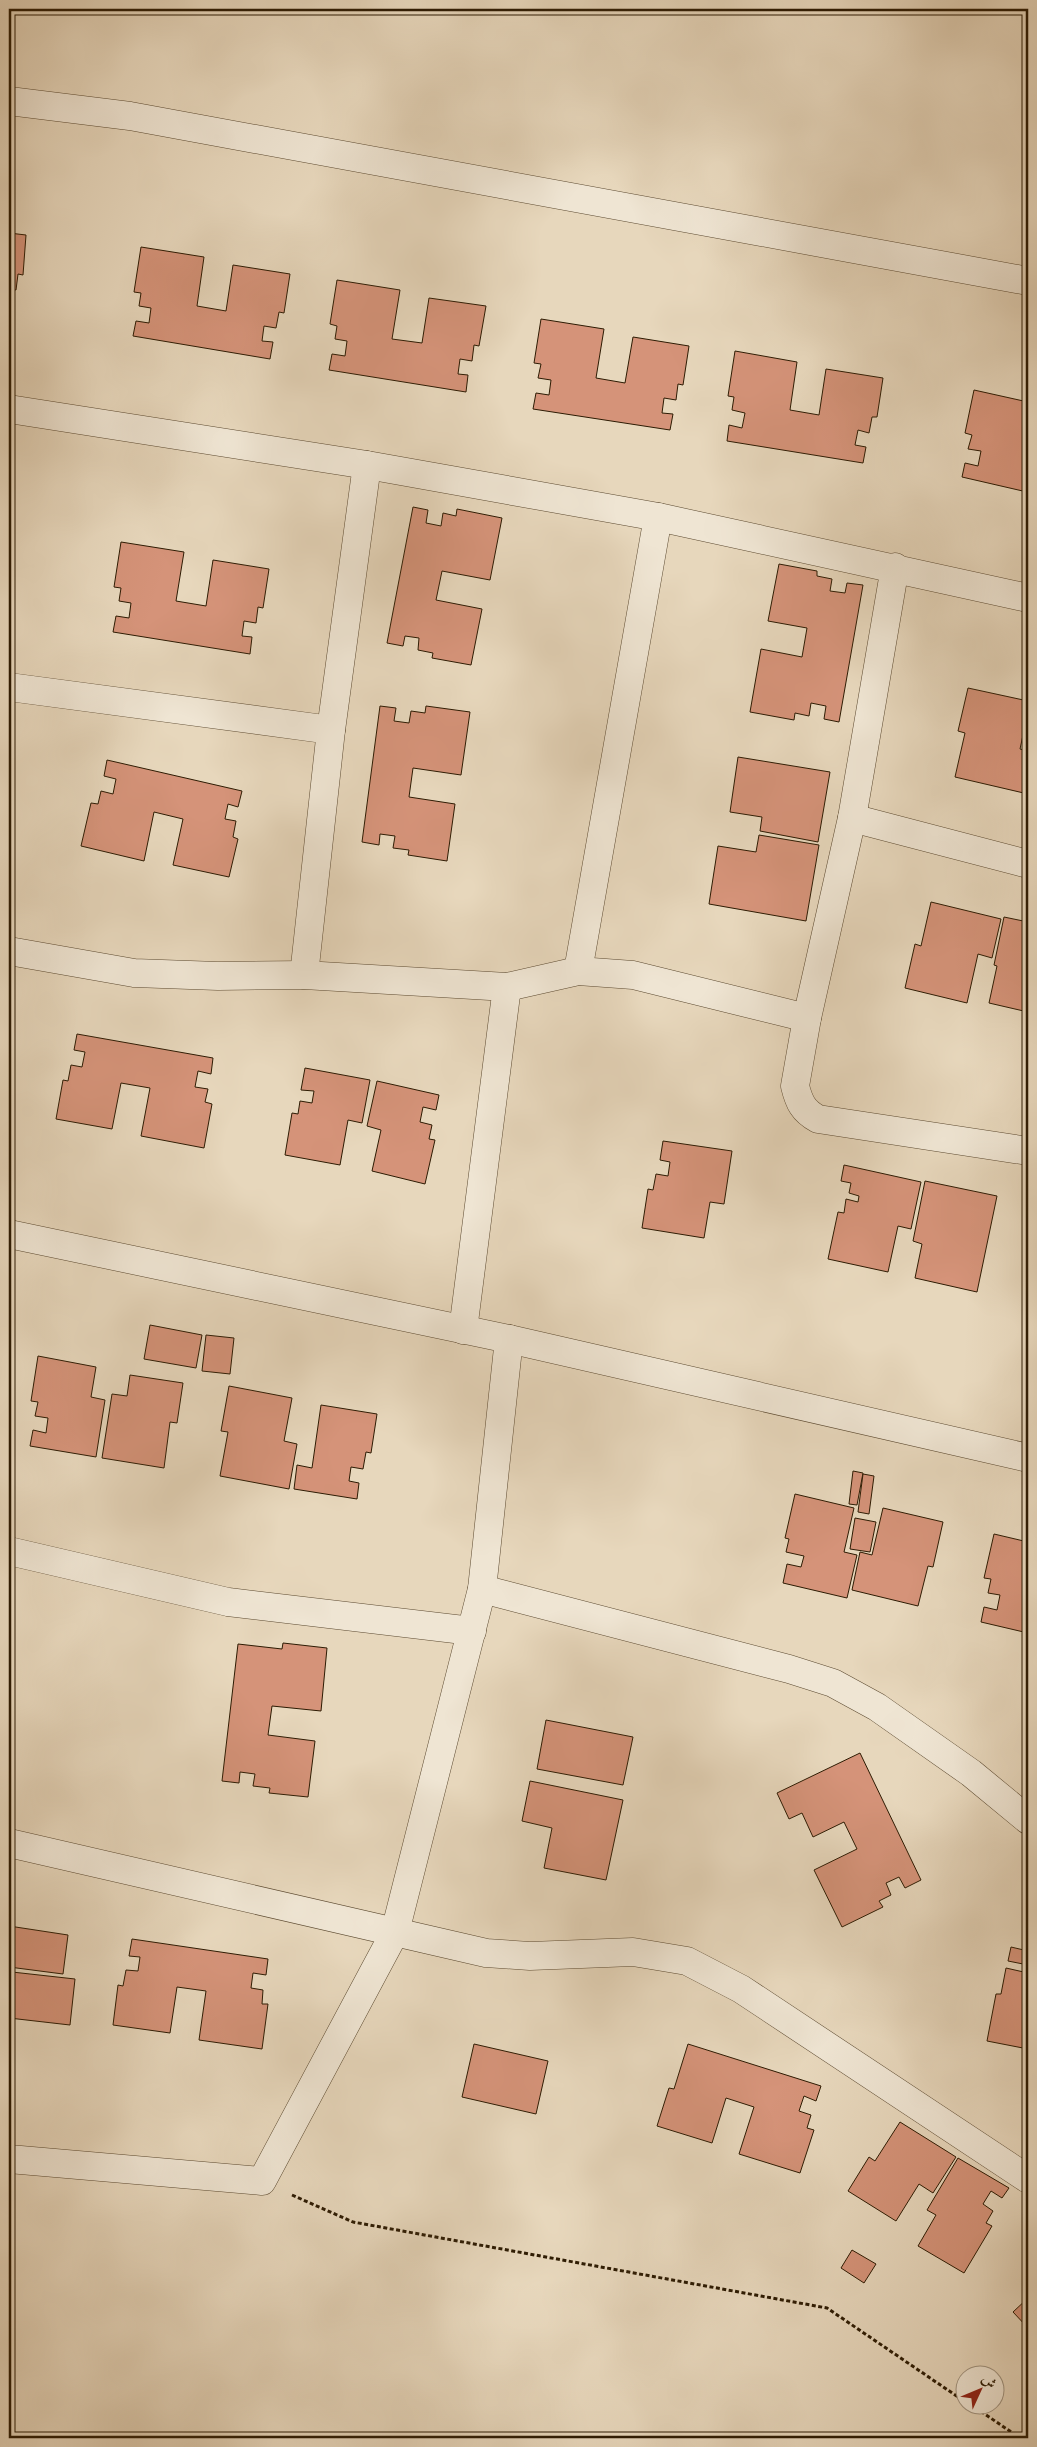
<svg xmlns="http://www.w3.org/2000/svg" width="1037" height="2447" font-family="'IM FELL English',Amiri,serif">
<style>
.building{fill:#d59379;stroke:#2d1b03}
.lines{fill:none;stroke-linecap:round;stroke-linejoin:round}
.minor-casing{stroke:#5c4a31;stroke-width:29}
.path{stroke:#2d1b03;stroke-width:3;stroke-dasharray:4 2.5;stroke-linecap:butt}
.minor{stroke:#efe5d3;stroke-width:28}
</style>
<rect width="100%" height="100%" fill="#e7d7bc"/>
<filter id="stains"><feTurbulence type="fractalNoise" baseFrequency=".004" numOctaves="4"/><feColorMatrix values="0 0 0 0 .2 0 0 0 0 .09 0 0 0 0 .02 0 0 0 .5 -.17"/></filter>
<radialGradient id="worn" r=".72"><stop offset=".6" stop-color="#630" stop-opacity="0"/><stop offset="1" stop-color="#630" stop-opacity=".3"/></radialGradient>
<g class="building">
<path d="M9 233 26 235 23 275 18 274 16 290 9 289Z"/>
<path d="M141 247 204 257 197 306 226 311 233 265 290 274 284 313 279 312 276 328 264 326 262 341 273 342 270 359 133 336 136 321 149 323 151 308 139 306 141 293 134 292Z"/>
<path d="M337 280 400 290 392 339 422 343 429 298 486 306 479 346 474 345 472 361 460 359 458 374 468 375 466 392 329 370 332 354 345 356 347 341 335 339 337 326 330 324Z"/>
<path d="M9 304H14L12 321H9Z"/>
<path d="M541 319 604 329 596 378 625 383 633 337 689 346 683 385 678 384 676 400 664 398 662 413 673 414 670 430 533 409 536 393 549 395 551 380 538 378 541 364 534 363Z"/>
<path d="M735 351 797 362 790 410 819 415 826 369 883 378 877 417H872L869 433 858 430 855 445 866 447 863 463 727 441 729 425 742 428 745 413 732 410 734 397 728 396Z"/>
<path d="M974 390 1028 402 1027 492 962 477 965 463 978 466 981 451 968 449 972 435 965 433Z"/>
<path d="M413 507 428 510 426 523 441 526 443 513 456 516 457 509 502 518 490 580 442 571 436 600 482 609 471 665 432 658 433 653 418 650 419 638 405 636 403 646 387 643Z"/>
<path d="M121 542 184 552 176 601 206 606 213 560 269 569 263 608 258 607 256 623 244 621 242 636 252 637 250 654 113 632 116 616 129 618 131 603 119 601 121 588 114 587Z"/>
<path d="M779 564 817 571V576L832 579 830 591 845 593 847 583 863 585 839 722 824 719 826 706 811 703 809 716 795 713 794 720 750 712 761 649 802 657 807 628 768 621Z"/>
<path d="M968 688 1028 701V712L1020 749 1028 751V794L955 777 965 733 958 731Z"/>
<path d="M380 706 396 708 394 721 409 723 411 711 425 713 426 706 470 712 461 775 413 768 409 797 455 804 447 861 408 855 409 850 393 848 395 836 380 834 379 845 362 842Z"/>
<path d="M738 757 830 772 818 842 760 831 762 817 730 812Z"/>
<path d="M107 760 242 791 238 807 228 804 225 819 236 821 233 837 238 839 229 877 173 865 183 819 154 812 144 861 81 846 91 803 98 804 101 791 113 794 116 779 104 776Z"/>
<path d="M759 835 819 845 806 921 709 904 718 846 756 852Z"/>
<path d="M931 902 1001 919 992 958 978 954 967 1003 905 988 915 944 921 946Z"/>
<path d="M1004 917 1028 922V1012L989 1003 997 966 994 965Z"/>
<path d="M77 1034 213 1058 211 1074 198 1071 195 1087 208 1089 205 1102 212 1104 204 1148 141 1136 150 1088 121 1083 112 1129 56 1119 63 1080 68 1081 71 1065 82 1067 85 1052 74 1050Z"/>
<path d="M305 1068 370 1080 362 1123 348 1120 340 1165 285 1155 292 1113 298 1114 300 1101 312 1103 314 1091 301 1090Z"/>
<path d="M377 1081 439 1095 436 1110 423 1107 420 1122 432 1125 429 1139 435 1140 425 1184 372 1171 381 1130 367 1126Z"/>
<path d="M663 1141 732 1151 724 1204 710 1202 704 1238 642 1228 648 1189 653 1190 656 1174 668 1176 670 1162 660 1160Z"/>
<path d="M844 1165 921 1182 911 1229 898 1226 888 1272 828 1259 838 1212 844 1213 846 1199 858 1202 859 1196 849 1193 851 1183 841 1181Z"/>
<path d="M925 1181 997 1196 977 1292 915 1278 922 1244 913 1241Z"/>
<path d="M150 1325 202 1335 196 1368 144 1359Z"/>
<path d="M206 1335 234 1338 230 1374 202 1371Z"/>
<path d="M38 1356 96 1367 91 1397 105 1400 96 1457 30 1446 33 1430 46 1433 48 1418 35 1416 38 1402 31 1401Z"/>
<path d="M130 1375 183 1383 177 1423 170 1422 164 1468 102 1458 112 1394 127 1396Z"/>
<path d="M229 1386 292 1398 284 1441 297 1444 289 1489 220 1476 228 1432 221 1431Z"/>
<path d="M321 1405 377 1414 371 1453 366 1452 363 1469 351 1467 349 1481 359 1483 357 1499 294 1489 297 1465 312 1468Z"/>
<path d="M853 1471 863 1473 857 1505 849 1504Z"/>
<path d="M863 1474 874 1476 869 1514 858 1512Z"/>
<path d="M795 1494 854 1508 844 1552 857 1555 847 1598 783 1583 787 1564 801 1567 804 1556 786 1552 789 1539 785 1538Z"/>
<path d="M883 1508 943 1522 933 1567 928 1566 918 1606 852 1590 860 1552 872 1555Z"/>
<path d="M855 1518 876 1522 870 1552 850 1549Z"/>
<path d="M994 1534 1028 1542V1633L981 1622 984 1607 997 1610 1000 1595 988 1593 991 1579 984 1578Z"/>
<path d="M283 1643 327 1648 321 1711 272 1706 268 1735 315 1741 308 1797 269 1793 270 1788 253 1786 255 1774 240 1772 239 1783 222 1781 238 1644 282 1649Z"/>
<path d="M546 1720 633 1737 623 1785 537 1769Z"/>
<path d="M860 1753 921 1880 905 1888 899 1877 886 1883 891 1895 879 1901 883 1907 842 1927 814 1870 857 1849 844 1822 813 1837 802 1813 789 1819 777 1793Z"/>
<path d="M530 1781 623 1800 606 1880 544 1868 552 1828 522 1821Z"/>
<path d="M9 1926 68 1935 63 1974 9 1967Z"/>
<path d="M132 1939 268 1959 266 1975 253 1973 251 1988 263 1990 262 2004H268L262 2049 199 2040 206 1991 177 1987 170 2033 113 2025 118 1985 123 1986 126 1970 138 1971 140 1957 129 1956Z"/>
<path d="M1011 1947 1028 1951V1965L1008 1961Z"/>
<path d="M1006 1968 1028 1973V2049L987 2041 996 1994H1001Z"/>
<path d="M12 1972 75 1979 70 2025 9 2018Z"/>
<path d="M474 2044 548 2061 536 2114 462 2097Z"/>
<path d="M688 2044 821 2086 816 2101 804 2096 799 2111 811 2115 807 2128 814 2130 800 2173 739 2154 754 2107 726 2098 712 2143 657 2126 669 2088 674 2089Z"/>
<path d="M900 2122 956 2157 933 2193 919 2184 896 2221 848 2191 869 2157 875 2161Z"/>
<path d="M958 2158 1009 2188 1002 2198 991 2191 983 2204 993 2211 986 2223 992 2226 964 2273 918 2246 936 2215 927 2210Z"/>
<path d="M852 2250 876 2264 864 2283 841 2268Z"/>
<path d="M1028 2298V2328L1013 2312Z"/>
</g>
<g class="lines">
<g class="minor-casing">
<g id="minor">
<path d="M9 101 130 116 1028 281"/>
<path d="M9 409 367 465 658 517 1028 598"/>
<path d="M895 567 852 818 807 1018 795 1086C799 1102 803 1111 818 1119L1028 1151"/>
<path d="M9 687 331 730"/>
<path d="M852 818 1028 864"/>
<path d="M9 951 134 973 218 976 304 975 507 987 578 971 633 975 807 1018"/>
<path d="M578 971 658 517"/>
<path d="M304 975 331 730 367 465"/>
<path d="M9 1234 509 1339 1028 1458"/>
<path d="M463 1330 507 987"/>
<path d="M9 1551 228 1602 472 1631"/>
<path d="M482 1589 789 1669 833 1683 877 1707 971 1773 1028 1820"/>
<path d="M9 1843 486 1953 530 1956 633 1952 687 1961 741 1989 1028 2179"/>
<path d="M9 2159 262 2181 395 1932 482 1589 509 1339"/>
</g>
</g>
<g class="path">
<path d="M292 2195 353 2222 827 2308 964 2401"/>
<path d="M970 2404 1020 2438"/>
</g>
<use href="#minor" class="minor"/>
</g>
<rect width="1037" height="2447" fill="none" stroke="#e7d7bc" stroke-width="30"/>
<rect x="10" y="10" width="1017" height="2427" fill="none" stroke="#2d1b03" stroke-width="2.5"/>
<rect x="15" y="15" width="1007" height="2417" fill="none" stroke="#2d1b03"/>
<g transform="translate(980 2390) rotate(46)"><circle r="24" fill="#efe5d3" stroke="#a19480"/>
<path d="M0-4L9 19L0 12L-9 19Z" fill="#8f2418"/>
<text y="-8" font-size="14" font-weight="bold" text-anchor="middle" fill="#2d1b03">ش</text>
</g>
<rect width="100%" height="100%" filter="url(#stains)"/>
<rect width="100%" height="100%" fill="url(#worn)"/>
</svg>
